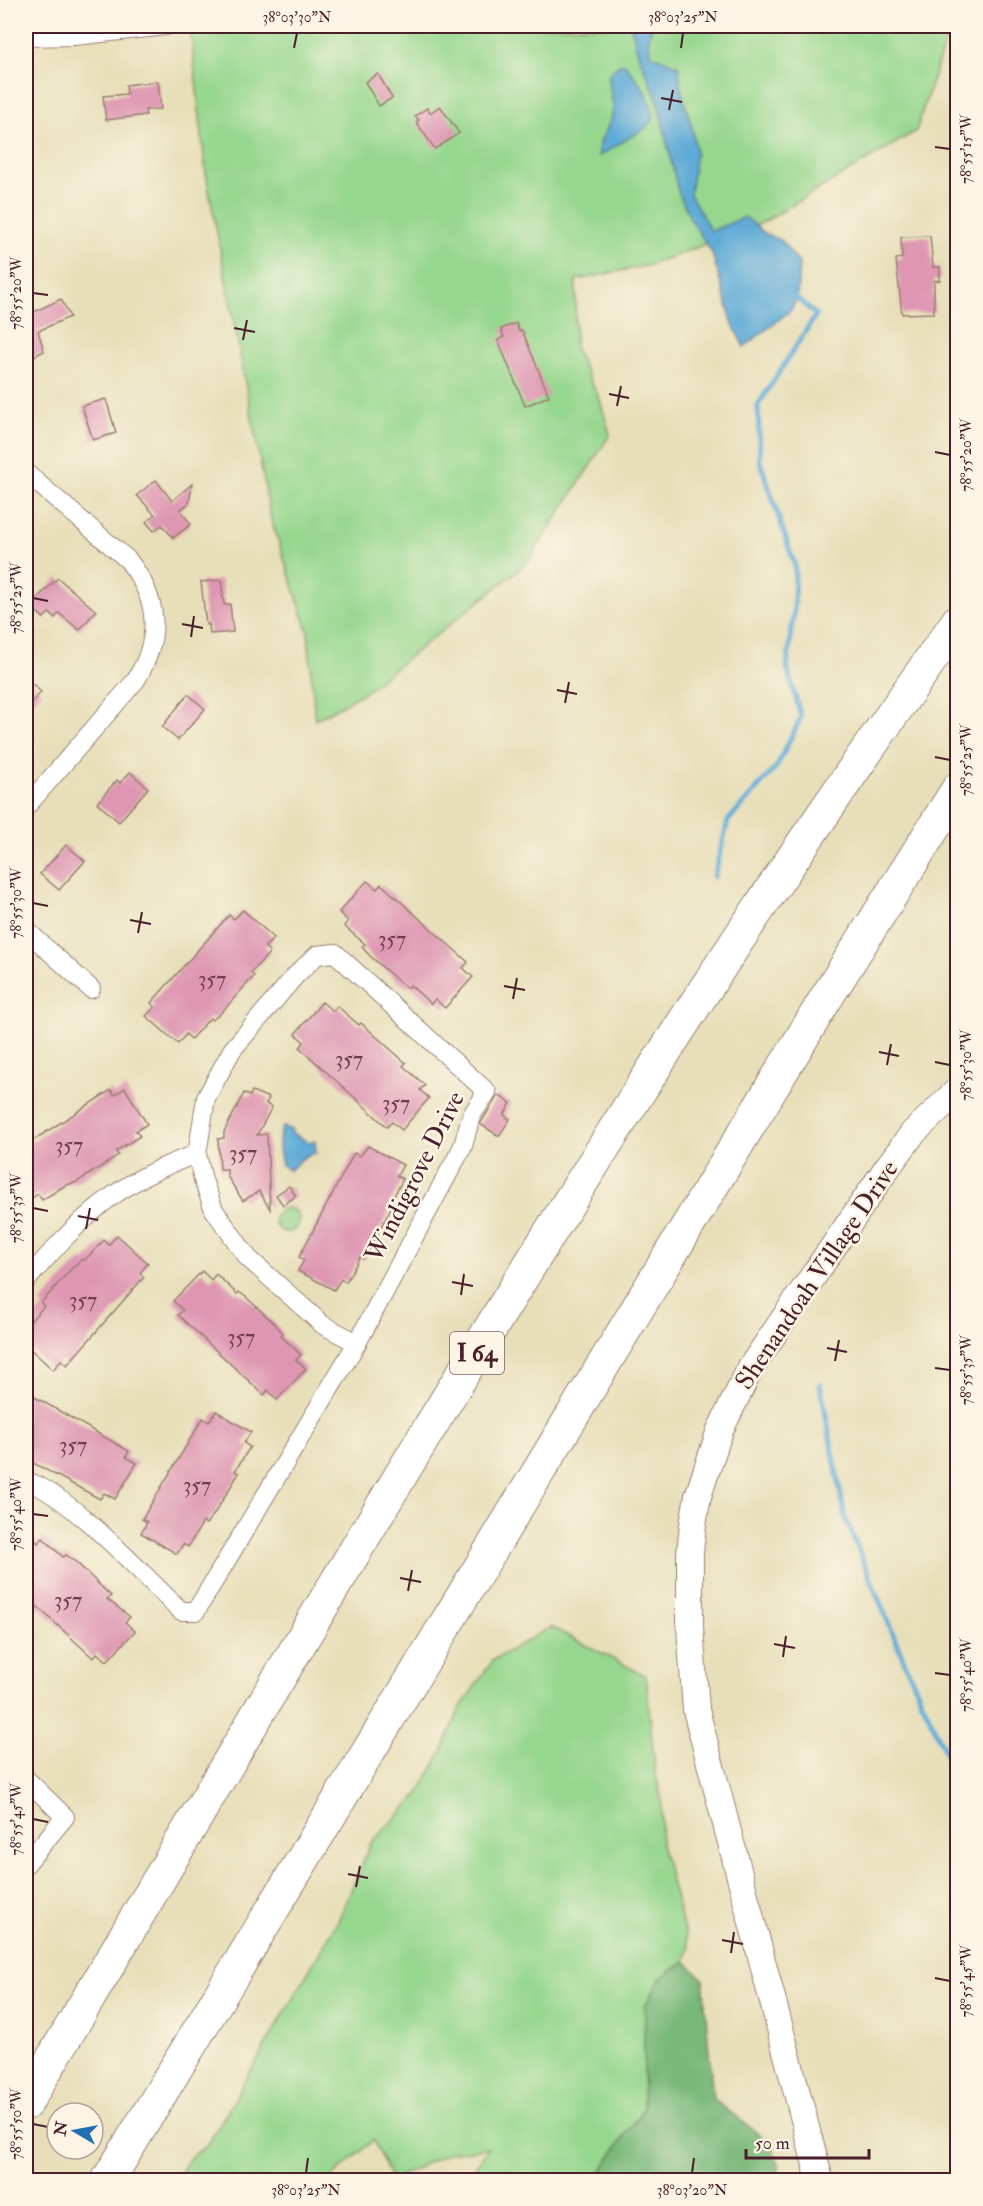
<svg xmlns="http://www.w3.org/2000/svg" width="983" height="2206" font-family="'IM FELL Double Pica',serif">
<style>
.green{fill:#96d78e;stroke:#707b5c;stroke-width:1.5}
.forest{fill:#78b879;stroke:#616c52;stroke-width:1.5}
.water{fill:#5eabd7;stroke:#546581;stroke-width:1.5}
.lines{fill:none;stroke-linecap:round;stroke-linejoin:round}
.stream{stroke:#5eabd7;stroke-width:5}
.building{fill:#de96b2}
.street-casing{stroke:#987f72;stroke-width:20}
.secondary-casing{stroke:#987f72;stroke-width:28}
.highway-casing{stroke:#987f72;stroke-width:35}
.street{stroke:#fff;stroke-width:18}
.secondary{stroke:#fff;stroke-width:26}
.highway{stroke:#fff;stroke-width:33}
.ticks{fill:none;stroke:#4a1f2b;stroke-width:2}
.labels{text-anchor:middle;dominant-baseline:central;stroke-width:5;stroke-linejoin:round;paint-order:stroke}
.number-label{font-size:22px;fill:#6f3d4d}
.shield{fill:#fcf5e5;stroke:#7f5f63;stroke-width:1.5}
.shield-label{font-size:24px;font-weight:bold;fill:#4a1f2b}
.street-label{font-size:26px;fill:#4a1f2b;stroke:#fcf5e5}
.neatline{fill:none;stroke:#4a1f2b;stroke-width:2}
.ticks-label{font-size:15px;text-anchor:middle;fill:#4a1f2b}
</style>
<rect width="100%" height="100%" fill="#fcf5e5"/>
<filter id="ink" filterUnits="userSpaceOnUse"><feTurbulence type="fractalNoise" baseFrequency=".0167" numOctaves="2"/><feDisplacementMap in="SourceGraphic" scale="12" xChannelSelector="R" yChannelSelector="G"/><feConvolveMatrix kernelMatrix="1 2 1 2 8 2 1 2 1" color-interpolation-filters="sRGB"/></filter>
<filter id="wash" filterUnits="userSpaceOnUse"><feTurbulence type="fractalNoise" baseFrequency=".008" numOctaves="4" result="noise"/><feDisplacementMap in="SourceGraphic" scale="24" xChannelSelector="R" yChannelSelector="G"/><feGaussianBlur stdDeviation="1.35" result="paint"/><feColorMatrix in="noise" values="0 0 0 0 0 0 0 0 0 0 0 0 0 0 0 0 0 1.4 0 .05"/><feComposite in="paint" operator="in"/></filter>
<g filter="url(#wash)">
<rect width="100%" height="100%" fill="#e7dfb9"/>
<g class="green">
<path d="M190 26H950L916 131 762 223 650 265 576 280 575 349 600 400 610 435 527 563 365 692 315 720 308 631 271 519 206 174Z"/>
<circle cx="287" cy="1220" r="12"/>
<path d="M551 1627 646 1676 655 1771 662 1802 661 1844 689 1948 685 1961 661 1978 645 2005 643 2109 595 2180H452L473 2171 488 2148 447 2153 392 2180 373 2140 329 2180H176L191 2156 207 2146 338 1921 371 1843 418 1795 443 1749 460 1708 493 1660Z"/>
</g>
<path class="forest" d="M685 1961 703 1979 713 2099 768 2141 780 2165 773 2180H595L643 2109 645 2005 661 1978Z"/>
<g class="water">
<path d="M631 26H652L648 42 652 55 679 66 680 85 692 128 696 152 690 194 711 231 745 217 766 234 781 240 799 263 797 298 791 310 744 347 733 325 712 253 690 218 678 191 657 99 639 57Z"/>
<path d="M620 64H625C638 80 653 99 653 120L644 129 599 156C596 140 609 130 612 116 616 101 607 88 609 74Z"/>
<path d="M283 1127 291 1129 292 1133 308 1142 315 1141 316 1153C302 1154 299 1164 289 1170L282 1165C279 1153 277 1137 283 1127Z"/>
</g>
<g class="lines">
<g class="stream">
<path d="M714 877 728 821 777 766 801 717 787 668 794 611 795 566 760 461 758 405 816 315 797 298"/>
<path d="M820 1384 845 1517 907 1668 958 1780"/>
</g>
</g>
<g id="blocks">
<g class="building">
<path d="M378 74 392 98 379 106 365 82Z"/>
<path d="M158 81 161 109 145 110 146 115 106 120 103 96 127 94 126 85Z"/>
<path d="M440 106 459 133 435 149 416 122 419 120 415 116 427 108 430 113Z"/>
<path d="M930 236 933 267H940V280L934 281V313L902 314 896 259 902 258 901 237Z"/>
<path d="M61 299 70 317 38 331 44 351 26 360V304L30 314Z"/>
<path d="M516 323 519 331 522 330 549 396 525 406 498 340 504 337 501 329Z"/>
<path d="M106 399 116 433 93 440 82 406Z"/>
<path d="M156 480 172 501 192 484 189 503 180 510 191 524 173 538 162 525 154 531 146 522 155 515 137 495Z"/>
<path d="M58 578 96 611 79 630 59 613 55 618 49 613 44 618 29 606Z"/>
<path d="M221 580 224 605 230 604 233 632 210 634 209 624 206 625 201 582Z"/>
<path d="M26 678 41 692 26 710Z"/>
<path d="M188 694 205 709 178 740 162 727Z"/>
<path d="M130 772 148 788 119 822 97 803 117 780 120 783Z"/>
<path d="M66 845 85 861 59 890 40 874Z"/>
<path d="M367 881 377 889 381 884 468 962 463 968 473 977 445 1008 435 999 431 1004 410 985 408 988 399 982 369 955 362 947 365 944 344 926 348 921 339 912Z"/>
<path d="M243 910 274 938 265 947 270 952 251 973 254 976 221 1013 212 1020 210 1018 191 1039 186 1034 178 1044 146 1016 155 1007 151 1003 229 915 234 919Z"/>
<path d="M322 1002 333 1011 337 1006 359 1025 361 1023 406 1063 403 1066 425 1085 420 1090 429 1098 402 1130 392 1122 387 1127 300 1048 304 1042 295 1034Z"/>
<path d="M125 1088 147 1124 136 1131 140 1136 116 1151 118 1155 110 1161 77 1182 66 1185 42 1200 38 1194 26 1202V1145L111 1090 114 1095Z"/>
<path d="M252 1091 269 1098 266 1104 272 1107 257 1135 267 1134 270 1209 259 1191 243 1201 227 1176V1169H220L218 1139 224 1138V1132L244 1093 250 1096Z"/>
<path d="M498 1095 511 1103 504 1115 510 1119 499 1136 480 1124Z"/>
<path d="M368 1146 403 1165 397 1176 403 1179 389 1205 392 1206 369 1250 363 1259 360 1257 346 1282 341 1279 334 1290 298 1271 304 1260 299 1257 354 1153 360 1156Z"/>
<path d="M289 1186 296 1196 283 1205 276 1195Z"/>
<path d="M117 1235 148 1263 140 1273 144 1277 67 1365 61 1360 53 1370 26 1345V1326L44 1306 41 1303 72 1268 82 1259 84 1261 104 1240 109 1245Z"/>
<path d="M202 1271 211 1280 216 1274 237 1294 239 1292 246 1297 275 1324 283 1333 281 1336 301 1355 296 1360 306 1369 277 1400 268 1390 264 1395 178 1315 183 1310 173 1301Z"/>
<path d="M26 1392 129 1451 126 1457 137 1463 115 1499 104 1493 100 1499 26 1459Z"/>
<path d="M216 1411 251 1432 244 1443 250 1447 235 1471 239 1473 214 1514 206 1524 203 1522 188 1547 183 1544 177 1554 141 1533 147 1522 142 1519 203 1418 209 1422Z"/>
<path d="M26 1531 38 1543 43 1538 63 1557 66 1555 77 1563 111 1596 107 1599 130 1617 125 1622 135 1631 107 1661 97 1653 93 1658 26 1596Z"/>
</g>
</g>
</g>
<g filter="url(#ink)">
<use href="#blocks" fill-opacity="0" stroke="#987f72" stroke-width="1.5"/>
<g class="lines">
<g class="street-casing">
<g id="street">
<path d="M26 37 74 36 166 26"/>
<path d="M26 473 128 560C159 600 162 636 136 680L26 807"/>
<path d="M26 930 91 989"/>
<path d="M335 953 487 1092 471 1116 463 1146 357 1343 323 1325 248 1258 214 1210 203 1180 197 1154 206 1098 232 1050 296 975 317 955Z"/>
<path d="M26 1281C80 1218 117 1181 197 1154"/>
<path d="M26 1481C68 1493 146 1578 181 1611H196L357 1343"/>
<path d="M26 1779 65 1817 26 1864"/>
</g>
</g>
<g class="secondary-casing">
<path id="secondary" d="M820 2180 696 1710 690 1627V1553L693 1524 698 1496 720 1430 751 1367 887 1168 913 1133 958 1090"/>
</g>
<g class="highway-casing">
<g id="highway">
<path d="M26 2103C241 1743 452 1380 680 1028 769 890 863 755 958 621"/>
<path d="M108 2180 828 995 958 789"/>
</g>
</g>
<use href="#street" class="street"/>
<use href="#secondary" class="secondary"/>
<use href="#highway" class="highway"/>
</g>
</g>
<path class="ticks" d="M294 48 297 33M681 48 683 33M661 98 682 102M669 110 673 90M935 147 950 149M33 293 48 295M234 328 255 332M243 340 247 320M609 394 629 398M617 406 621 386M935 452 950 455M33 598 48 601M182 624 203 628M191 637 194 616M557 690 577 694M565 703 569 682M935 757 950 760M33 903 48 906M130 920 151 924M138 933 142 912M504 986 525 990M513 999 517 978M879 1052 899 1056M935 1062 950 1065M887 1065 891 1044M33 1208 48 1211M78 1216 98 1220M86 1229 90 1208M452 1282 473 1286M461 1295 464 1274M827 1348 847 1352M835 1361 839 1340M935 1368 950 1370M33 1514 48 1516M400 1578 421 1582M408 1591 412 1570M774 1644 795 1648M783 1657 786 1636M935 1673 950 1675M33 1819 48 1822M348 1874 368 1878M356 1887 360 1866M722 1940 743 1944M731 1953 734 1932M935 1978 950 1981M33 2124 48 2127M306 2173 308 2158M692 2173 694 2158"/>
<g class="labels">
<g class="number-label">
<text x="392" y="939">357</text>
<text x="212" y="979">357</text>
<text x="349" y="1059">357</text>
<text x="396" y="1103">357</text>
<text x="69" y="1145">357</text>
<text x="243" y="1153">357</text>
<text x="83" y="1300">357</text>
<text x="241" y="1337">357</text>
<text x="73" y="1445">357</text>
<text x="197" y="1485">357</text>
<text x="68" y="1600">357</text>
</g>
<rect class="shield" x="450" y="1332" width="54" height="42" rx="4.5"/>
<g class="shield-label">
<text x="477" y="1353">I 64</text>
</g>
<g class="street-label">
<text transform="translate(415 1177) rotate(-63)">Windigrove Drive</text>
<text transform="translate(817 1275) rotate(-56)">Shenandoah Village Drive</text>
</g>
</g>
<rect width="983" height="2206" fill="none" stroke="#fcf5e5" stroke-width="66"/>
<g transform="translate(75 2131) rotate(280)"><circle r="28" fill="#fcf5e5" stroke="#b59f9b" stroke-width="1.5"/>
<path d="M0-4.5L10 22L0 15L-10 22Z" fill="#1f6fb2"/>
<text y="-9" font-size="16" font-weight="bold" text-anchor="middle" fill="#4a1f2b">N</text>
</g>
<path d="M746 2149v9h123v-9" fill="none" stroke="#4a1f2b" stroke-width="3"/>
<text x="755" y="2149" font-size="18" fill="#4a1f2b" stroke="#fcf5e5" stroke-width="4.5" paint-order="stroke">50 m</text>
<rect x="33" y="33" width="917" height="2140" class="neatline"/>
<g class="ticks-label">
<text x="297" y="22">38°03'30"N</text>
<text x="683" y="22">38°03'25"N</text>
<text transform="translate(966 149) rotate(-90)" y="5">78°55'15"W</text>
<text transform="translate(16 293) rotate(-90)" y="5">78°55'20"W</text>
<text transform="translate(966 455) rotate(-90)" y="5">78°55'20"W</text>
<text transform="translate(16 598) rotate(-90)" y="5">78°55'25"W</text>
<text transform="translate(966 760) rotate(-90)" y="5">78°55'25"W</text>
<text transform="translate(16 903) rotate(-90)" y="5">78°55'30"W</text>
<text transform="translate(966 1065) rotate(-90)" y="5">78°55'30"W</text>
<text transform="translate(16 1208) rotate(-90)" y="5">78°55'35"W</text>
<text transform="translate(966 1370) rotate(-90)" y="5">78°55'35"W</text>
<text transform="translate(16 1514) rotate(-90)" y="5">78°55'40"W</text>
<text transform="translate(966 1675) rotate(-90)" y="5">78°55'40"W</text>
<text transform="translate(16 1819) rotate(-90)" y="5">78°55'45"W</text>
<text transform="translate(966 1981) rotate(-90)" y="5">78°55'45"W</text>
<text transform="translate(16 2124) rotate(-90)" y="5">78°55'50"W</text>
<text x="306" y="2195">38°03'25"N</text>
<text x="692" y="2195">38°03'20"N</text>
</g>
</svg>
